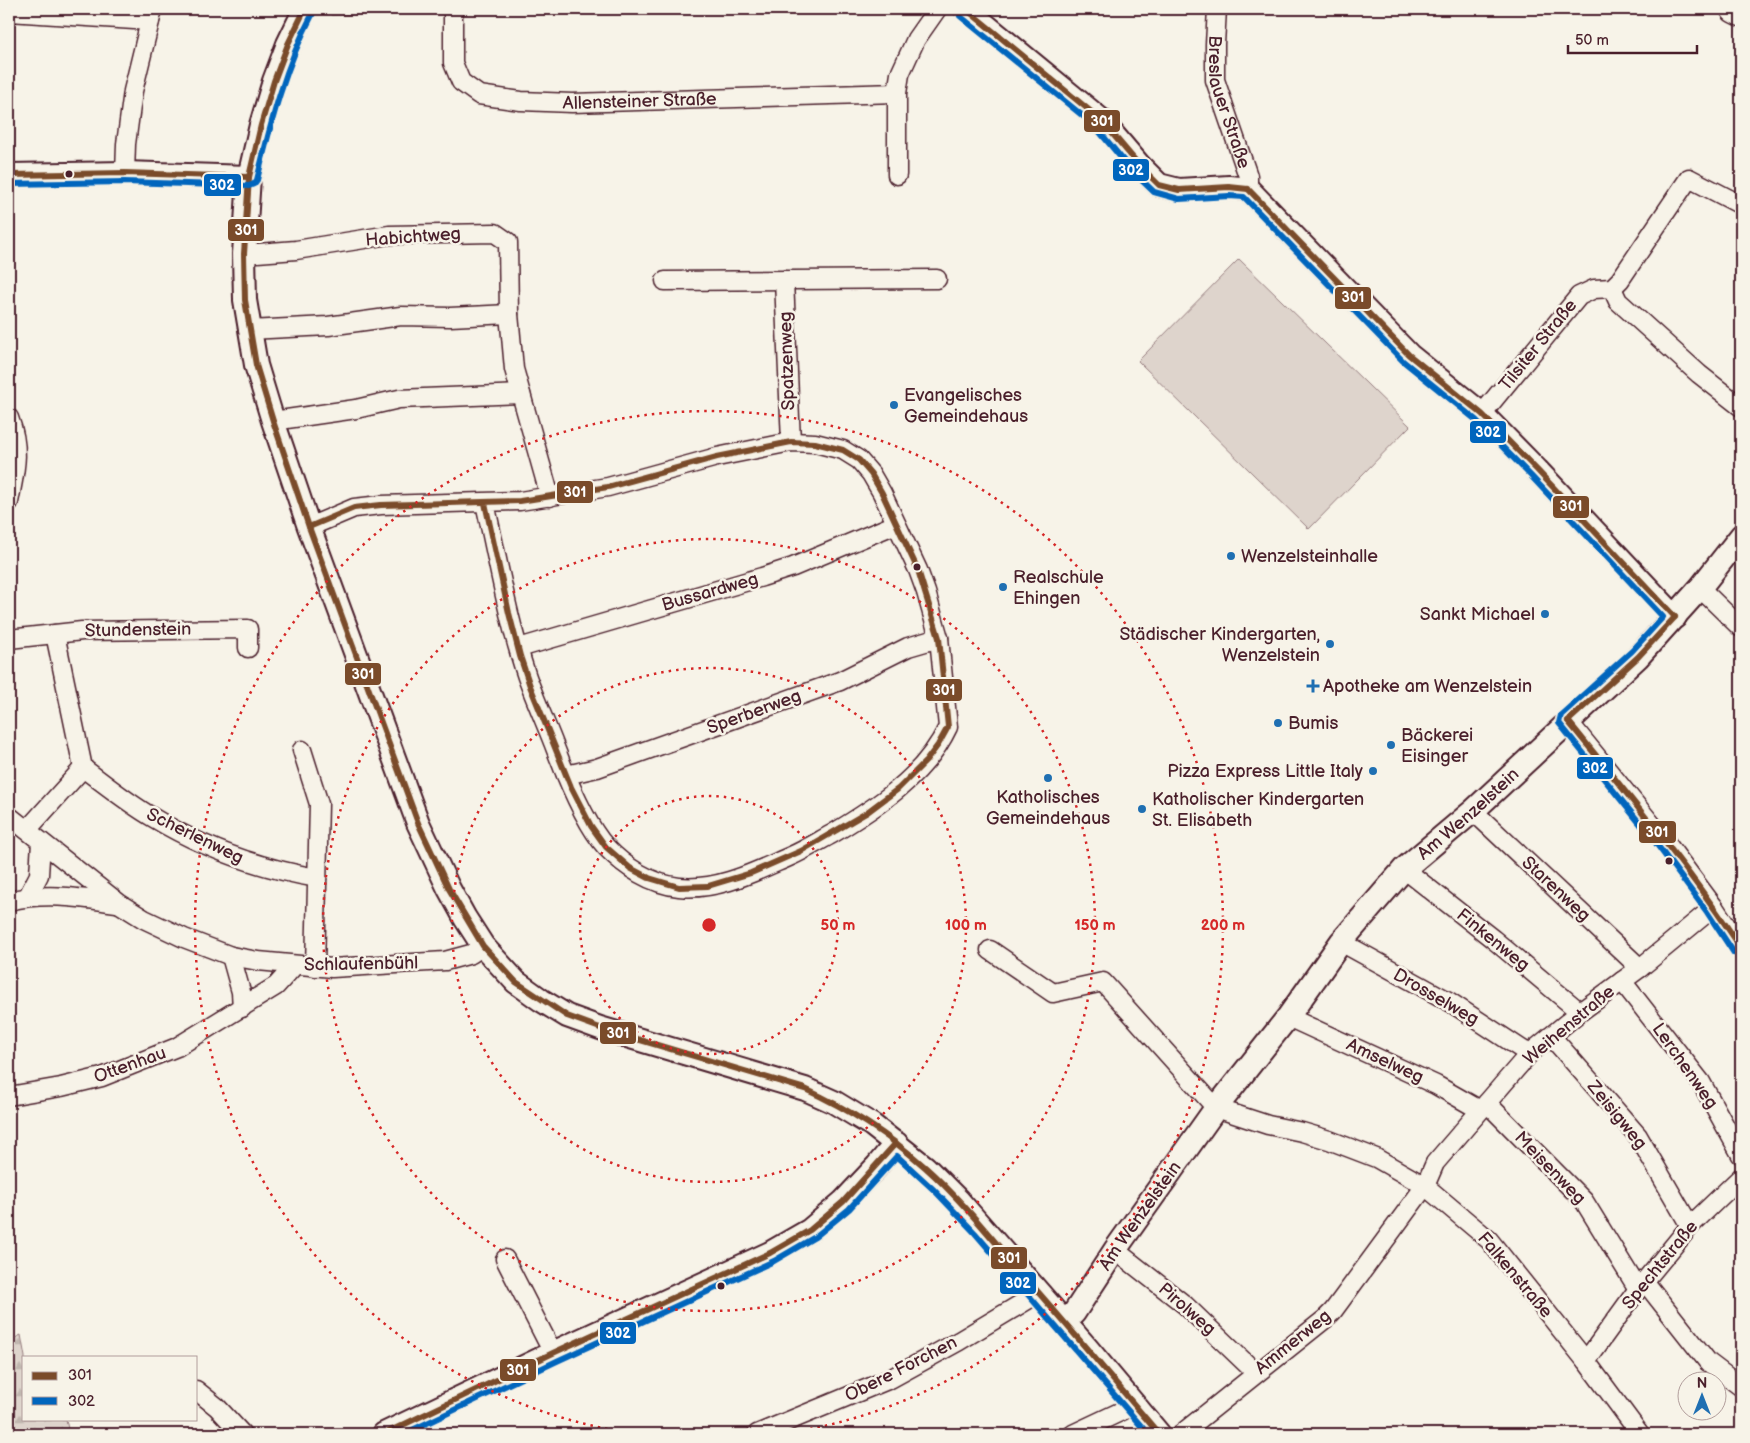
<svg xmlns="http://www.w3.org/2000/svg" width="1750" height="1443" font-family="'Balsamiq Sans',sans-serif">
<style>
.forest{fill:url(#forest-firs);stroke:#947a7c}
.park{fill:#ded4cc;stroke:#947a7c}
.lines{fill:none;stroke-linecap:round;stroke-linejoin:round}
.minor-casing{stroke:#4a1f2b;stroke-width:21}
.tertiary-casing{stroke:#4a1f2b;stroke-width:26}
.primary-casing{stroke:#4a1f2b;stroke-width:31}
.minor{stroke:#f7f3e8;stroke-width:18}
.tertiary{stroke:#f7f3e8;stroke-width:22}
.primary{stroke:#f7f3e8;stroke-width:28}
.bus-1-casing{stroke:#f7f3e8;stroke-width:10}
.bus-2-casing{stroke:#f7f3e8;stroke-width:10}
.bus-1{stroke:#7a4b2a;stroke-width:6}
.bus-2{stroke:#0065bd;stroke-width:6}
.ring{fill:none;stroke:#d62828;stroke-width:2.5;stroke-dasharray:2.5 5}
.bus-dot{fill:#4a1f2b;stroke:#f7f3e8;stroke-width:2}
.poi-dot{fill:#1f6fb2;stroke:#f7f3e8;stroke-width:2}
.labels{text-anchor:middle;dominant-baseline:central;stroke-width:5;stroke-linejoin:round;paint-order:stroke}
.street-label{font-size:18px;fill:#4a1f2b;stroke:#f7f3e8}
.poi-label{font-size:18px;fill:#4a1f2b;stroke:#f7f3e8;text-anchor:start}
.centre{fill:#d62828;stroke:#f7f3e8;stroke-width:2.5}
.ring-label{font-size:15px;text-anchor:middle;font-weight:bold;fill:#d62828;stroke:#f7f3e8;stroke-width:5;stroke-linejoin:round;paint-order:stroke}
.line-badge{stroke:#f7f3e8;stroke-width:2}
.badge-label{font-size:14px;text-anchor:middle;font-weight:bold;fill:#fff}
</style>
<defs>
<pattern id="forest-firs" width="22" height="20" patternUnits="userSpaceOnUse" patternTransform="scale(1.25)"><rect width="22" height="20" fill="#ded4cc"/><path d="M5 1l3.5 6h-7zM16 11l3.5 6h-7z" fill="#c0b6af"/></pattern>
</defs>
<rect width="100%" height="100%" fill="#f7f3e8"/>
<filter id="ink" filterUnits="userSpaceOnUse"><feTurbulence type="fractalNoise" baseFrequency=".02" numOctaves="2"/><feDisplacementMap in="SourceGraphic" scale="10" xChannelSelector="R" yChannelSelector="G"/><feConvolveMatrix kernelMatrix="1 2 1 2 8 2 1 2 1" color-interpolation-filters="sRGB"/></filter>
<g filter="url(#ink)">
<path class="forest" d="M21 1335 25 1357 24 1419H66L69 1434H9V1341Z"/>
<g class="park">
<path d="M328 9H442L437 12 331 15Z"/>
<path d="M1239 259 1410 426 1309 529 1138 361Z"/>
</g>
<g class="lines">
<g class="minor-casing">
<g id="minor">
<path id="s1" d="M453 9V63L461 82 479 95 521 101 572 103 897 93"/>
<path id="s2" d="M1217 9 1215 44V80L1248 176V189"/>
<path d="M9 12 150 21"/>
<path d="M125 173 126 144 133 91 153 9"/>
<path d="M897 175V93L900 74 916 39 937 9"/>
<path d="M244 254 296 250 389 235 495 233 508 242 509 314 514 369 550 497"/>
<path d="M784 280 791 442"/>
<path d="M665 281 937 279"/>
<path d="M1612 288 1618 301 1699 374 1741 407"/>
<path d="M249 330 328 326 401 316 450 317 509 314"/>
<path d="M1482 414 1579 296 1594 289 1612 288 1620 280 1689 178 1741 205"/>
<path d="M9 418C21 450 15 470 9 502"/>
<path d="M273 421 356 409 399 399 521 394"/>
<path d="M309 527 354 508 381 505 520 501 608 487 717 457 791 442 815 443 843 450 859 460 871 474 882 493 918 570 926 592 939 638 948 727C925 776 877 807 832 834 819 841 805 850 791 856 756 871 719 891 679 887 651 884 625 867 606 847 585 824 567 779 556 750 547 726 536 702 527 677 508 621 498 561 485 503"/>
<path d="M1700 588 1741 628"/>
<path d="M55 634 83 768C106 785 128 803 152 817 203 848 259 868 317 878"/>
<path d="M9 639 82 631 248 629V648"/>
<path d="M519 648 762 577 793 567 896 524"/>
<path d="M1568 721 1662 837 1714 907 1741 948"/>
<path d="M302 750 319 804 315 967"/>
<path d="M566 775 597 768 840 681 908 647 939 638"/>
<path d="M1473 811 1640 968"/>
<path d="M9 816 120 904 144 919 184 938 231 956 258 961 332 968 445 961 471 954 483 946"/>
<path d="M27 830 83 768"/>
<path d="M1404 869 1493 939 1580 1012"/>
<path d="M28 896 39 875 41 842"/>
<path d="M9 901C46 892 80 898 117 903"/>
<path d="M1341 942 1450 1002 1529 1054"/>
<path d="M990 950 1053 993 1103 982 1216 1108 1268 1125 1302 1132 1329 1140 1376 1158 1425 1186 1489 1240 1586 1361 1640 1434"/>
<path d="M231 956 241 992 242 1008"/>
<path d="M1622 981 1701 1082 1741 1155"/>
<path d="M1288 1017 1436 1085 1480 1110"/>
<path d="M1551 1036 1638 1136 1690 1226"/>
<path d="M9 1096 61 1087 102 1077 177 1047 276 986 295 965"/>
<path d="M1487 1103 1584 1201 1638 1289"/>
<path d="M1115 1250 1185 1305 1256 1373"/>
<path d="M505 1259 553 1353"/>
<path d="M1645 1282 1708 1362 1741 1387"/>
<path d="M1586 1361 1638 1289 1690 1226 1741 1177"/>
<path d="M196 1390 217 1407 242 1434"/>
<path d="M757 1434 890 1379 959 1341 1039 1293"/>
<path d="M1073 1434 1124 1410 1134 1403"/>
<path d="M1181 1434 1325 1319 1333 1311 1425 1186 1435 1163 1529 1054 1580 1012 1640 968 1714 907"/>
</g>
</g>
<g class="tertiary-casing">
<g id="tertiary">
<path d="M305 9 288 44 274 81 261 125 249 177 244 254 245 300 256 365 273 421 309 527 418 823 449 889 465 918 483 946 516 982 541 1000 567 1016 600 1028 805 1089 834 1102 872 1125 925 1167 958 1200 1087 1348 1159 1434"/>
<path d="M966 9 1100 119 1139 165 1159 185 1179 190 1229 187 1248 189 1409 355 1482 414 1537 470 1675 617"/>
<path d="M9 175 125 173 249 177"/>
<path id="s3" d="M1063 1321 1074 1313 1115 1250 1216 1108 1288 1017 1341 942 1404 869 1473 811 1638 657 1700 588 1741 536"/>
<path d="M384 1434 553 1353 770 1253 810 1230 843 1202 877 1166 896 1143"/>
</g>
</g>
<g class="primary-casing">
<path id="primary" d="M1735 9 1741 12"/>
</g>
<use href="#minor" class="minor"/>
<use href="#tertiary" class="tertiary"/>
<use href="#primary" class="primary"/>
<g class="bus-1-casing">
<g id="bus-1">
<path d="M305 9 288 44 274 81 261 125 249 177 244 254 245 300 256 365 273 421 309 527 418 823 449 889 483 946 516 982 567 1016 600 1028 805 1089C849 1109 889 1135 925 1167 961 1199 992 1239 1024 1276 1070 1328 1114 1381 1159 1434"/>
<path d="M966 9 1100 119 1139 165 1159 185 1179 190 1229 187 1248 189"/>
<path d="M9 175 125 173 249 177"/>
<path d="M1248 189 1409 355 1482 414 1537 470 1675 617"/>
<path d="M309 527 354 508 381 505 520 501 608 487 717 457 791 442 815 443 843 450 859 460 871 474 882 493 918 570 939 638 948 727 938 745 926 761 898 789 866 813 801 851 751 873 708 886 679 887 649 878 630 868 606 847 591 826 571 787 530 686 520 656 509 613 485 503"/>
<path d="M1568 721C1628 795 1689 868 1741 948"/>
<path d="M1568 721 1638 657 1675 617"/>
<path d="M384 1434 553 1353 770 1253 810 1230 843 1202 896 1143"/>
</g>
</g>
<g class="bus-2-casing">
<g id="bus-2">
<path d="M960 16 1094 125 1132 171 1154 192 1179 199 1229 196 1244 197 1403 361 1476 420 1531 476 1663 617 1632 651 1561 715 1559 723 1655 842 1707 912 1734 953"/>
<path d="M9 184 125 182 249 186 254 184 257 180C271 122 285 66 313 13"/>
<path d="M404 1434 557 1361 774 1261 815 1237 849 1209 897 1156 934 1190 975 1233 1148 1434"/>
</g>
</g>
<use href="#bus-1" class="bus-1"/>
<use href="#bus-2" class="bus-2"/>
</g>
</g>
<g class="ring">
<circle cx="709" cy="925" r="129"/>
<circle cx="709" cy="925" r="257"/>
<circle cx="709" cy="925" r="386"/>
<path d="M637 1434A514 514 0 1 1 781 1434"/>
</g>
<g class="bus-dot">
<circle cx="69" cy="174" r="4.5"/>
<circle cx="917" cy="567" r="4.5"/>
<circle cx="1669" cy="861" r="4.5"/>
<circle cx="721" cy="1286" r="4.5"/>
</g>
<g class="poi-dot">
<circle cx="894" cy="405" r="5"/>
<circle cx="1231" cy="556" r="5"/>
<circle cx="1003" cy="587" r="5"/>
<circle cx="1545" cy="614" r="5"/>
<circle cx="1330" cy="644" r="5"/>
<path d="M1310.5 678.5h5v5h5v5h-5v5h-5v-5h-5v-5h5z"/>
<circle cx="1278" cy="723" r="5"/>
<circle cx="1391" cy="745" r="5"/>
<circle cx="1373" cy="771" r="5"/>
<circle cx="1048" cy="778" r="5"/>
<circle cx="1142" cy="809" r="5"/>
</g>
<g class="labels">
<g class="street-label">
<text stroke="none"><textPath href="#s1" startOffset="258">Allensteiner Straße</textPath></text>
<text stroke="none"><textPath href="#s2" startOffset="95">Breslauer Straße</textPath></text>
<text transform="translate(413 237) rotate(-4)">Habichtweg</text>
<text transform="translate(1538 345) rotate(-51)">Tilsiter Straße</text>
<text transform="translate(787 361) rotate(-92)">Spatzenweg</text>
<text transform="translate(710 592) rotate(-16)">Bussardweg</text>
<text transform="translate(138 630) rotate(-1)">Stundenstein</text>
<text transform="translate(754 712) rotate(-20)">Sperberweg</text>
<text stroke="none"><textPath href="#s3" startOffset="652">Am Wenzelstein</textPath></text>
<text transform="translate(195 836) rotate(26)">Scherlenweg</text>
<text transform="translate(1556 889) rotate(43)">Starenweg</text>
<text transform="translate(1493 940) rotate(39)">Finkenweg</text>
<text transform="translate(361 964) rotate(-1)">Schlaufenbühl</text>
<text transform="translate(1436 997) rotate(30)">Drosselweg</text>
<text transform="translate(1569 1025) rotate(-40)">Weihenstraße</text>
<text transform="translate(1385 1061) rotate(25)">Amselweg</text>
<text transform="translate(130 1065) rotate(-20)">Ottenhau</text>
<text transform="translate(1685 1066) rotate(55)">Lerchenweg</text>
<text transform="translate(1617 1115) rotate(51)">Zeisigweg</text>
<text transform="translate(1550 1168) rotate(46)">Meisenweg</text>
<text stroke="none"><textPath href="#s3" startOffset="131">Am Wenzelstein</textPath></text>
<text transform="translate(1660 1265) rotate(-51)">Spechtstraße</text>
<text transform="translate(1515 1275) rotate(50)">Falkenstraße</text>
<text transform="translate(1187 1309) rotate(41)">Pirolweg</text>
<text transform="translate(1293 1342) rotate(-39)">Ammerweg</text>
<text transform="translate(901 1369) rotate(-27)">Obere Forchen</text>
</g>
<g class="poi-label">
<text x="904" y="395">Evangelisches<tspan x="904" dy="21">Gemeindehaus</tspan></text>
<text x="1241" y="556">Wenzelsteinhalle</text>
<text x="1013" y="577">Realschule<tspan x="1013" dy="21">Ehingen</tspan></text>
<text x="1535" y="614" text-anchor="end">Sankt Michael</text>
<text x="1320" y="634" text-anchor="end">Städischer Kindergarten,<tspan x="1320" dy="21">Wenzelstein</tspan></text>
<text x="1323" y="686">Apotheke am Wenzelstein</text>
<text x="1288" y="723">Bumis</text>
<text x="1401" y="735">Bäckerei<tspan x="1401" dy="21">Eisinger</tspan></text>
<text x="1363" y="771" text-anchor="end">Pizza Express Little Italy</text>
<text x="1048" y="797" text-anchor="middle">Katholisches<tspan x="1048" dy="21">Gemeindehaus</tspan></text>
<text x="1152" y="799">Katholischer Kindergarten<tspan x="1152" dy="21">St. Elisabeth</tspan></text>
</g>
</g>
<circle cx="709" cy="925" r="8" class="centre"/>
<g class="ring-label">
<text x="838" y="930">50 m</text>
<text x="966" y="930">100 m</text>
<text x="1095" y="930">150 m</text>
<text x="1223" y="930">200 m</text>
</g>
<g class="line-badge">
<rect x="1083" y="109" width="38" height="24" rx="5" fill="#7a4b2a"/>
<rect x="1112" y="158" width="38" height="24" rx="5" fill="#0065bd"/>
<rect x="203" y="173" width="39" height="24" rx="5" fill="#0065bd"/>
<rect x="227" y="218" width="38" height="24" rx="5" fill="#7a4b2a"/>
<rect x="1334" y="286" width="38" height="24" rx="5" fill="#7a4b2a"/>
<rect x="1469" y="420" width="38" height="24" rx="5" fill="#0065bd"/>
<rect x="556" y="480" width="38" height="24" rx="5" fill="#7a4b2a"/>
<rect x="1552" y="495" width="38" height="24" rx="5" fill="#7a4b2a"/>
<rect x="344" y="662" width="38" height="24" rx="5" fill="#7a4b2a"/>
<rect x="925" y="678" width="38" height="24" rx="5" fill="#7a4b2a"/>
<rect x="1576" y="756" width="38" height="24" rx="5" fill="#0065bd"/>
<rect x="1638" y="820" width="39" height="24" rx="5" fill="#7a4b2a"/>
<rect x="599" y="1021" width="38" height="24" rx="5" fill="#7a4b2a"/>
<rect x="990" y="1246" width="38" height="24" rx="5" fill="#7a4b2a"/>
<rect x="999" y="1271" width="38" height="24" rx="5" fill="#0065bd"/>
<rect x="599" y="1321" width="38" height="24" rx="5" fill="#0065bd"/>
<rect x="499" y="1358" width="38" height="24" rx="5" fill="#7a4b2a"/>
</g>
<g class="badge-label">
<text x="1102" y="126">301</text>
<text x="1131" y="175">302</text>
<text x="222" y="190">302</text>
<text x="246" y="235">301</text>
<text x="1353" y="302">301</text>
<text x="1488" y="437">302</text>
<text x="575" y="497">301</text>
<text x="1571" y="511">301</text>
<text x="363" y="679">301</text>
<text x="944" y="695">301</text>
<text x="1595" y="773">302</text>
<text x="1657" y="837">301</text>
<text x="618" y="1038">301</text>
<text x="1009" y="1263">301</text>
<text x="1018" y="1288">302</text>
<text x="618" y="1338">302</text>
<text x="518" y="1375">301</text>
</g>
<rect width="1750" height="1443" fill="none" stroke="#f7f3e8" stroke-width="30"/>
<rect x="15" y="15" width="1720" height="1413" fill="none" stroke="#4a1f2b" stroke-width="2" filter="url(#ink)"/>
<rect x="22" y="1356" width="175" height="65" fill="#f7f3e8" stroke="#b29e9c"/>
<rect x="32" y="1372" width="25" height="8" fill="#7a4b2a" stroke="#b29e9c"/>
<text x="68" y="1380" font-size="15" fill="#4a1f2b">301</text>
<rect x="32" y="1397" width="25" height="8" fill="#0065bd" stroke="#b29e9c"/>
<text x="68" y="1406" font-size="15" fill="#4a1f2b">302</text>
<g transform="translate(1702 1396)"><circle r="24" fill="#f7f3e8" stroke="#b29e9c"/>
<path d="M0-4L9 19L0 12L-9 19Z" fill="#1f6fb2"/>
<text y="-8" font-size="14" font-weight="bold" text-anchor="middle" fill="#4a1f2b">N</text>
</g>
<path d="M1568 45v8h129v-8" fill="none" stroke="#4a1f2b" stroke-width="2.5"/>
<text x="1575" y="45" font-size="15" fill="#4a1f2b" stroke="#f7f3e8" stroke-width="4" paint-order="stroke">50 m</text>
</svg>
